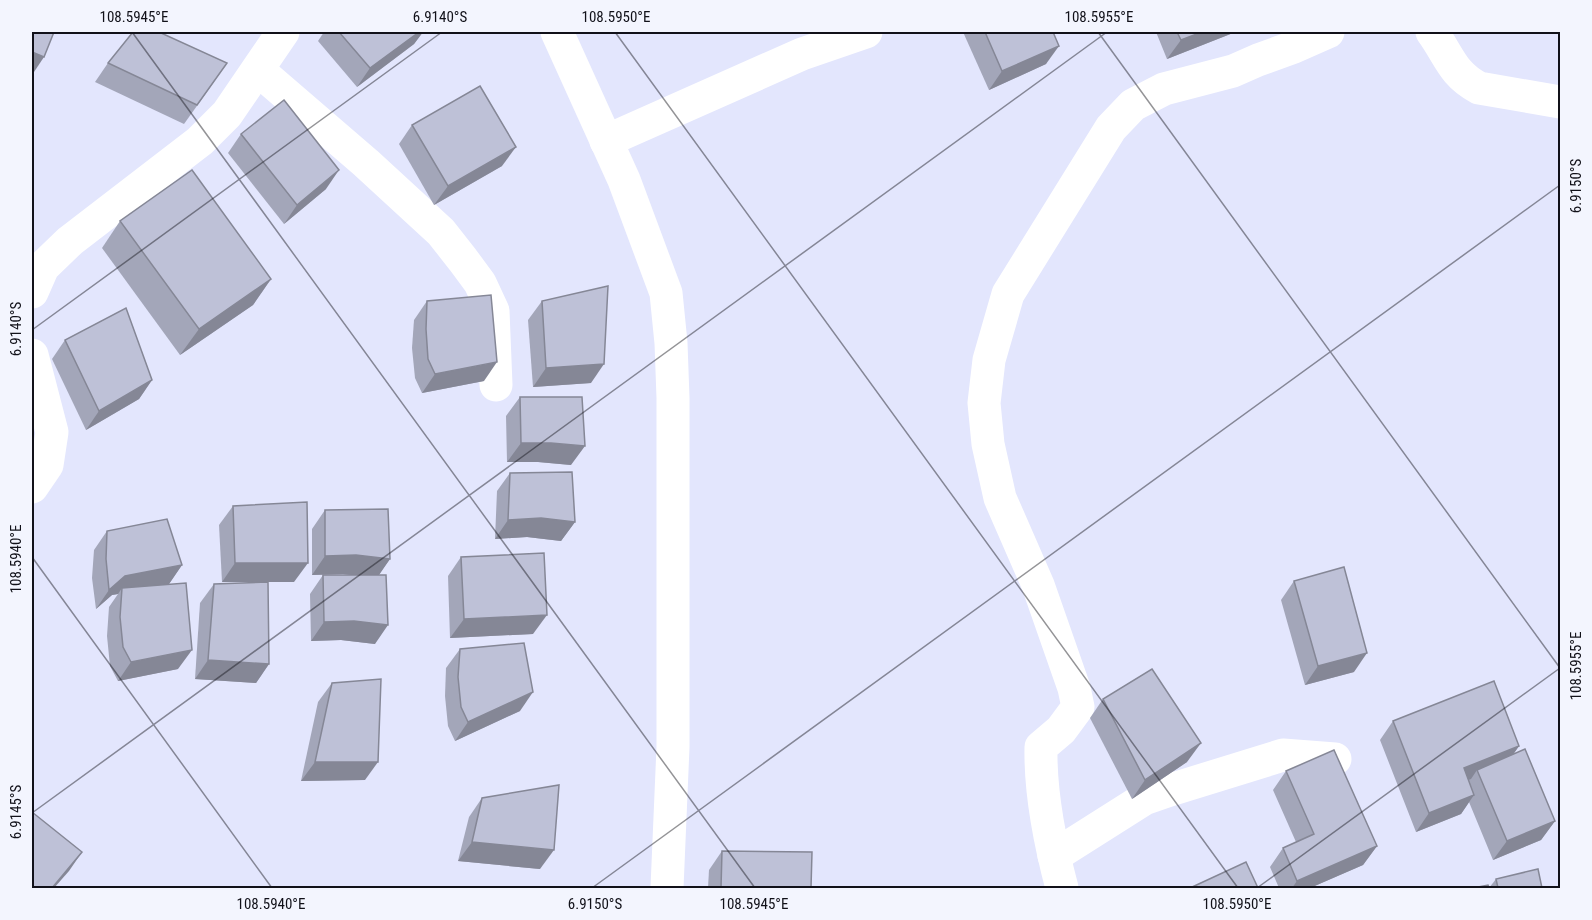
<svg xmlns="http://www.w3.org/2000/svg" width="1592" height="920" font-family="'Roboto Condensed',sans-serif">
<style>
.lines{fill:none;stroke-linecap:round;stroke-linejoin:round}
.minor{stroke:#fff;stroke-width:33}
.wall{fill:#a3a6b9}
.shaded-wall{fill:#858796}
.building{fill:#bec1d7;stroke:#858796;stroke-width:1.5}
.ticks{fill:none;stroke:#111119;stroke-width:1.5;stroke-opacity:0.45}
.neatline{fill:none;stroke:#111119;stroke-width:2}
.ticks-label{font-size:15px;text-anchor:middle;fill:#111119}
</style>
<rect width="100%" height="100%" fill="#e3e6fd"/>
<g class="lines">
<g class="minor">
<path d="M557 32 624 180 666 293 671 343 673 398V747L667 888"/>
<path d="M1432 32C1449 55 1452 74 1479 88L1560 102"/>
<path d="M258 70 366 163 441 232 463 260 480 283 493 311 496 385"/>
<path d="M606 141 802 54 866 32"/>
<path d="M32 292 43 267 70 241 200 141 227 114 283 32"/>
<path d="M32 355 52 432 47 465 32 487"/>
<path d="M1054 856 1144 799 1170 790 1283 755 1335 759"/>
<path d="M1062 888C1050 843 1040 795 1041 747L1061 730 1078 707 1074 688 1038 585 1000 498 988 444 984 403 989 360 1008 294 1111 128 1133 105 1164 89 1233 71 1258 60 1294 47 1328 32"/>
</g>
</g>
<g class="wall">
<path d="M324 32H423L414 44 357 87 318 41Z"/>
<path d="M963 32H1053L1046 64 989 90Z"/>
<path d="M1156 32H1234L1233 33 1167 59Z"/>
<path d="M108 63 214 82 184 124 95 82Z"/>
<path d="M412 125 502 166 434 205 399 144Z"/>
<path d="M241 134 326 189 284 224 228 153Z"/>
<path d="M120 221 271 279 253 305 180 355 102 248Z"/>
<path d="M427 301 484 381 422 393 415 378 412 348 414 320Z"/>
<path d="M542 301 591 383 533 387 528 320Z"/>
<path d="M65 340 152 380 139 399 86 430 52 359Z"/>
<path d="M520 397 571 465 538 462H507L506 416Z"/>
<path d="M510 473 575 522 561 541 527 537 495 539 497 491Z"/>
<path d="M233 506 294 582H222L219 525Z"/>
<path d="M325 510 390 559 378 575 375 644 341 640 311 641 310 594 323 575H352L343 574 312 575V529Z"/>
<path d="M107 531 182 565 169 584 164 585 178 669 118 681 110 666 107 636 109 607 118 594 112 595 96 609 92 578 94 550Z"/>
<path d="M461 557 533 634 450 638 448 576Z"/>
<path d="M1294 581 1354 672 1305 685 1281 600Z"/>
<path d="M214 584 269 664 256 683 195 679 200 603Z"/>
<path d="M460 649 520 711 455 741 448 726 445 696 446 668Z"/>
<path d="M332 683 365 780 301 781 318 702Z"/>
<path d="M1103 699 1187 762 1132 799 1090 718Z"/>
<path d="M1393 721 1519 746 1513 754 1555 821 1541 840 1493 860 1469 802 1461 814 1416 832 1380 740Z"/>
<path d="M1286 771 1377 846 1363 865 1310 888H1279L1270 867 1283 848 1296 842 1273 790Z"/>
<path d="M482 798 540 869 458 861 469 817Z"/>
<path d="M722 851 811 888H708L709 870Z"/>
<path d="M1496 879 1542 888H1489Z"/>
</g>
<g class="shaded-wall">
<path d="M419 32H423L414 44 357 87 370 68Z"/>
<path d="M1202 32H1234L1233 33 1167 59 1181 40Z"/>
<path d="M1059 46 1046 64 989 90 1002 71Z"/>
<path d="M32 52 44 57 32 75Z"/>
<path d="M516 147 502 166 434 205 448 186Z"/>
<path d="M339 170 326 189 284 224 297 205Z"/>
<path d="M271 279 253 305 180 355 199 329Z"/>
<path d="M497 362 484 381 422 393 435 374Z"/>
<path d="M604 364 591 383 533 387 546 368Z"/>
<path d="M152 380 139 399 86 430 99 411Z"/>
<path d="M521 443H551L585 446 571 465 538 462H507Z"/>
<path d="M541 518 575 522 561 541 527 537 495 539 508 520Z"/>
<path d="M356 555 390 559 377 578 343 574 312 575 325 556Z"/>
<path d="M235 563H308L294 582H222Z"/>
<path d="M182 565 169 584 122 593V588L118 594 112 595 96 609 109 590 125 576Z"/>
<path d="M547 615 533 634 450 638 464 619Z"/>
<path d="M354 621 388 625 375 644 341 640 311 641 324 622Z"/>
<path d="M192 650 178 669 118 681 131 662Z"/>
<path d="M1367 653 1354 672 1305 685 1318 666Z"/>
<path d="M208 660 269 664 256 683 195 679Z"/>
<path d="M533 692 520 711 455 741 468 722Z"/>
<path d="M1201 743 1187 762 1132 799 1145 780Z"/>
<path d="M1519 746 1506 765 1477 770 1471 779 1451 787 1464 768Z"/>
<path d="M315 762H378L365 780 301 781Z"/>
<path d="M1474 795 1461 814 1416 832 1429 813Z"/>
<path d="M1555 821 1541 840 1493 860 1507 841Z"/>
<path d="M472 842 554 850 540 869 458 861Z"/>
<path d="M1377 846 1363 865 1310 888H1292L1297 881Z"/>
<path d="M82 852 69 871 54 888H52Z"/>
</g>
<g class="building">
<path d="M32 32H54L44 57 32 52Z"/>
<path d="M133 32H159L227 63 197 105 108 63Z"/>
<path d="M339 32H419L370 68Z"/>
<path d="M985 32H1053L1059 46 1002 71Z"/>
<path d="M1177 32H1202L1181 40Z"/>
<path d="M480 86 516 147 448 186 412 125Z"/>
<path d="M284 100 339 170 297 205 241 134Z"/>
<path d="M192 170 271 279 199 329 120 221Z"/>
<path d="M608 286 604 364 546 368 542 301Z"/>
<path d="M491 295 497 362 435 374 428 359 426 329 427 301Z"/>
<path d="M126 308 152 380 99 411 65 340Z"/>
<path d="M520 397H582L585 446 551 443H521Z"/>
<path d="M572 472 575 522 541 518 508 520 510 473Z"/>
<path d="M307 502 308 563H235L233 506Z"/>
<path d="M388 509 390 559 356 555 325 556V510Z"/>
<path d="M167 519 182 565 125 576 109 590 106 559 107 531Z"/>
<path d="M544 553 547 615 464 619 461 557Z"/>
<path d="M1344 567 1367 653 1318 666 1294 581Z"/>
<path d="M323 575H386L388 625 354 621 324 622Z"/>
<path d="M268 582 269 664 208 660 214 584Z"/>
<path d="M186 583 192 650 131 662 123 647 120 617 122 588Z"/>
<path d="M524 643 533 692 468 722 461 707 458 677 460 649Z"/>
<path d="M1152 669 1201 743 1145 780 1103 699Z"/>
<path d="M381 679 378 762H315L332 683Z"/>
<path d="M1494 681 1519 746 1464 768 1474 795 1429 813 1393 721Z"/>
<path d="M1525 749 1555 821 1507 841 1477 770Z"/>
<path d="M1334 750 1377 846 1297 881 1283 848 1314 834 1286 771Z"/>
<path d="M559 785 554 850 472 842 482 798Z"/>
<path d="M32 812 82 852 52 888H32Z"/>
<path d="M722 851 812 852 811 888H721Z"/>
<path d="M1246 862 1258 888H1190Z"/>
<path d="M1538 869 1542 888H1498L1496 879Z"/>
<path d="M1488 885 1489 888H1473Z"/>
<path d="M449 887 516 888H449Z"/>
</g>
<path class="ticks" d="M132 32 755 888M615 32 1238 888M1098 32 1560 668M32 330 442 32M32 557 272 888M32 813 1107 32M592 888 1560 185M1257 888 1560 668"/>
<rect width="1592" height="920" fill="none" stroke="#f3f5fe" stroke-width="66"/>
<rect x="33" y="33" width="1526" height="854" class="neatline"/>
<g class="ticks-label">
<text x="134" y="22">108.5945°E</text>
<text x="440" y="22">6.9140°S</text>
<text x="616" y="22">108.5950°E</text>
<text x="1099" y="22">108.5955°E</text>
<text transform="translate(1576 186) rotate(-90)" y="5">6.9150°S</text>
<text transform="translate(16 329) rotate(-90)" y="5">6.9140°S</text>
<text transform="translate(16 559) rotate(-90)" y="5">108.5940°E</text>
<text transform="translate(1576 666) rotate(-90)" y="5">108.5955°E</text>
<text transform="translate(16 812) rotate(-90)" y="5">6.9145°S</text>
<text x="271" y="909">108.5940°E</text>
<text x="595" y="909">6.9150°S</text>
<text x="754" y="909">108.5945°E</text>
<text x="1237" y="909">108.5950°E</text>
</g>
</svg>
